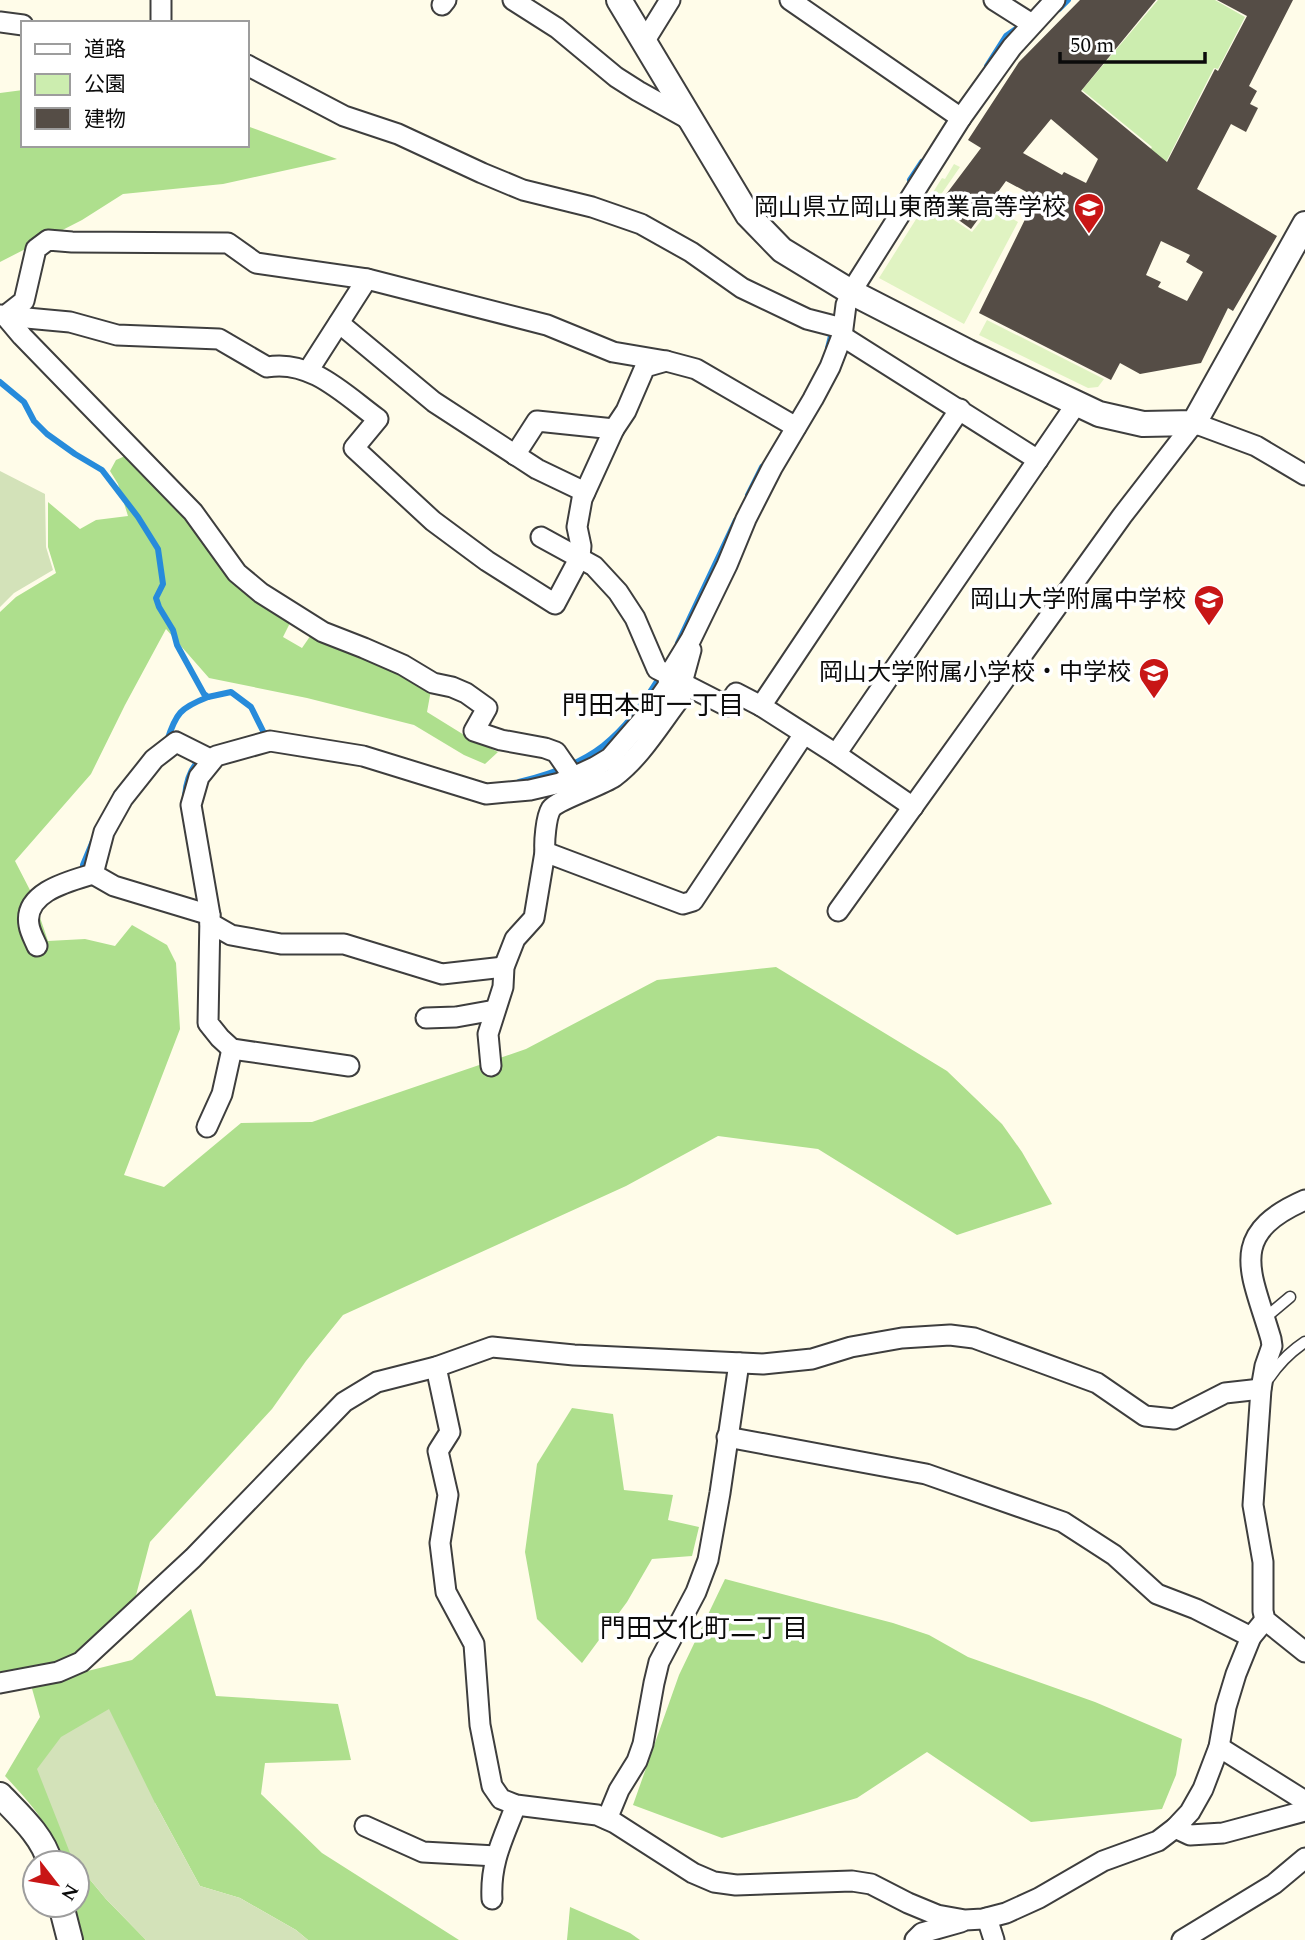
<svg xmlns="http://www.w3.org/2000/svg" width="1305" height="1940" font-family="Spectral,'Noto Sans JP',serif">
<style>
.green{fill:#ccedaf}
.forest{fill:#aedf8d}
.cemetery{fill:#d3e2b9}
.pitch{fill:#e0f3c2}
.lines{fill:none;stroke-linecap:round;stroke-linejoin:round}
.stream{stroke:#278bdb;stroke-width:6}
.building{fill:#554d46;fill-rule:evenodd}
.service-casing{stroke:#3e3e3e;stroke-width:13}
.minor-casing{stroke:#3e3e3e;stroke-width:23}
.tertiary-casing{stroke:#3e3e3e;stroke-width:28}
.service{stroke:#fff;stroke-width:10}
.minor{stroke:#fff;stroke-width:19}
.tertiary{stroke:#fff;stroke-width:24}
.labels{text-anchor:middle;dominant-baseline:central;stroke-width:7;stroke-linejoin:round;paint-order:stroke}
.poi-label{font-size:24px;fill:#0b0b0b;stroke:#fff;text-anchor:end}
.neighbourhood-label{font-size:26px;fill:#0b0b0b;stroke:#fff}
</style>
<rect width="100%" height="100%" fill="#fffce9"/>
<path class="green" d="M1158 0H1215L1245 17 1218 69 1214 68 1164 166 1145 157 1152 147 1082 90Z"/>
<g class="forest">
<path d="M23 90V145H247V126L337 159 223 184 123 194 82 220 0 262V93Z"/>
<path d="M125 456 292 619 283 637 302 648 313 632 373 660 431 690 427 712 469 738 498 752 485 764 464 755 414 725 307 698 209 678 166 629 125 705 91 774 15 861 32 894 48 941 85 939 115 946 132 925 167 945 176 963 180 1029 124 1175 164 1187 241 1123 312 1122 526 1049 657 980 776 967 947 1071 1002 1124 1022 1152 1052 1204 957 1235 818 1149 718 1136 626 1186 343 1315 306 1361 272 1409 150 1542 135 1599 74 1657 0 1676V612L16 597 56 573 48 547V502L80 529 96 520 128 516 118 484 110 471 116 460Z"/>
<path d="M572 1408 613 1414 624 1490 673 1495 668 1520 699 1527 692 1556 652 1559 627 1602 582 1663 537 1619 525 1552 537 1464Z"/>
<path d="M725 1579 893 1623 929 1635 968 1657 1095 1702 1182 1739 1176 1775 1162 1809 1031 1822 927 1752 857 1798 722 1838 633 1805 679 1675Z"/>
<path d="M191 1609 216 1696 338 1704 351 1760 265 1763 261 1794 322 1853 459 1940H308L296 1930 240 1898 200 1886 155 1803 72 1858 76 1863H61C51 1825 31 1804 5 1776L40 1717 31 1685 132 1660Z"/>
<path d="M77 1864 106 1899 146 1940H83L72 1905H77Z"/>
<path d="M570 1907 630 1933 640 1940H567Z"/>
</g>
<g class="cemetery">
<path d="M0 471 45 494 46 547 53 570 14 593 0 607Z"/>
<path d="M109 1709 155 1803 200 1886 240 1898 296 1930 308 1940H146L106 1899 72 1858 37 1769 61 1737Z"/>
</g>
<g class="pitch">
<path d="M954 164 960 167 933 206 972 232 992 207 1018 222 964 324 879 278 942 178 945 179Z"/>
<path d="M987 320 1104 379 1098 387 1088 388 979 335Z"/>
</g>
<g class="lines">
<g class="stream">
<path d="M1059 9 1068 0"/>
<path d="M987 66 1006 36 1016 29"/>
<path d="M910 180 922 162"/>
<path d="M828 348 831 336"/>
<path d="M0 382 24 402 34 421 47 434 75 454 102 470 138 517 158 549 163 584 156 598 159 607 173 630 177 645 204 694 208 697 231 692 251 707 264 733 270 734"/>
<path d="M748 495 762 467"/>
<path d="M678 643 736 520"/>
<path d="M167 741C176 713 180 708 208 697"/>
<path d="M519 782C594 764 621 739 661 675"/>
<path d="M185 796C186 782 190 769 200 759"/>
<path d="M83 865 93 841"/>
</g>
</g>
<path class="building" d="M1080 0H1156L1081 91 1167 162 1215 69 1218 71 1247 16 1217 0H1293L1249 86 1257 91 1250 104 1258 108 1246 132 1231 124 1197 189 1277 236 1233 311 1228 308 1201 363 1140 374 1120 363 1111 380 979 313 1036 197 1006 181 971 229 938 205 981 148 968 140 1019 62ZM1051 119 1098 159 1086 183 1064 172 1062 175 1023 153ZM1161 241 1190 255 1186 262 1203 272 1187 301 1158 287 1161 282 1146 275Z"/>
<g class="lines">
<g class="service-casing">
<g id="service">
<path d="M1265 1318 1290 1297"/>
<path d="M1269 1378C1279 1363 1290 1352 1305 1342"/>
</g>
</g>
<g class="minor-casing">
<g id="minor">
<path d="M513 0 557 28 616 77 638 91 690 120"/>
<path d="M790 0 961 118"/>
<path d="M994 0 1032 24"/>
<path d="M442 5 446 0"/>
<path d="M0 22 23 25"/>
<path d="M161 23V0"/>
<path d="M644 42 670 0"/>
<path d="M247 65 344 116 398 134 482 173 523 190 592 207 641 224 691 252 742 288 807 319 842 328"/>
<path d="M1 315 5 316 24 301 36 249 48 240 72 242 228 243 256 263 367 279 547 325 613 352 666 361 696 369 796 427"/>
<path d="M5 316 70 322 117 335 219 339 267 367C311 359 345 395 378 419L354 448 433 521 487 561 555 604 580 557 581 546 577 527 582 499 614 429 626 411 645 367 666 361"/>
<path d="M5 316 22 336 193 512 237 573 261 593 323 632 364 648 403 665 433 683 452 687 466 693 487 708 474 731 501 740 545 748 556 752 574 778"/>
<path d="M339 323 434 402 537 469 585 492"/>
<path d="M842 336 1038 460"/>
<path d="M308 371 367 279"/>
<path d="M515 455 537 421 614 429"/>
<path d="M541 537 594 566 618 592 635 618 657 669 669 675"/>
<path d="M682 683 727 706 736 693 761 706"/>
<path d="M836 754 1077 403"/>
<path d="M913 807 836 754 761 706 960 409"/>
<path d="M545 852 683 904 693 901 804 734"/>
<path d="M93 874 114 886 210 915"/>
<path d="M838 911 1122 516 1194 423 1256 446 1305 475"/>
<path d="M210 923 231 935 281 944H344L442 974 504 967"/>
<path d="M37 946C34 939 30 932 29 925 23 892 70 881 93 874L104 832 123 798 154 759 176 742 212 760"/>
<path d="M426 1018 456 1017 495 1010"/>
<path d="M349 1066 232 1049 220 1038 208 1023 210 915 191 805 199 777 216 756 270 741 363 756 486 794 530 790 560 783 595 767 610 758 649 713 668 686 669 675 691 639 727 565 746 519 772 468 813 399 830 367 842 336 846 305 851 292 961 118 1012 47 1055 0"/>
<path d="M491 1066 488 1034 503 987 504 967 515 939 534 918 545 852C544 842 546 817 551 809 557 800 601 786 614 777 641 757 660 724 681 697L683 692 682 683 691 650"/>
<path d="M207 1127 222 1094 232 1049"/>
<path d="M1305 1200C1225 1235 1252 1273 1271 1339L1272 1346 1265 1366 1261 1389 1253 1505 1263 1562V1611L1265 1620 1305 1652"/>
<path d="M436 1367 450 1432 438 1451 448 1495 440 1543 446 1592 474 1644 480 1725 492 1786 501 1799 516 1805 597 1815 615 1823 693 1873 714 1882 736 1885 852 1881 871 1884 908 1903 937 1915 965 1920 983 1919 1006 1913 1039 1898 1103 1861 1158 1841 1175 1828 1190 1812 1203 1789 1219 1747 1226 1707 1236 1674 1251 1637 1265 1620"/>
<path d="M727 1437 926 1474 1063 1522 1114 1555 1157 1594 1196 1609 1251 1637"/>
<path d="M0 1683 58 1672 81 1662 193 1558 344 1402 377 1382 436 1367 492 1347 574 1355 763 1364 812 1359 851 1347 902 1338 950 1335 974 1338 1097 1383 1145 1416 1174 1419 1225 1393 1261 1389"/>
<path d="M1219 1747 1305 1801"/>
<path d="M607 1819 619 1790 637 1761 643 1744 654 1683 659 1662 696 1592 708 1560 720 1493 739 1363"/>
<path d="M365 1826 423 1852 496 1856"/>
<path d="M1175 1828 1190 1835 1223 1833 1305 1811"/>
<path d="M492 1899C490 1862 503 1839 516 1805"/>
<path d="M987 1918 994 1940"/>
<path d="M915 1940 922 1933 961 1922"/>
<path d="M1182 1940 1274 1884 1305 1858"/>
</g>
</g>
<g class="tertiary-casing">
<g id="tertiary">
<path d="M619 0 748 215 782 250 851 292 968 352 1099 414 1143 424 1194 423 1305 224"/>
<path d="M0 1795C19 1815 43 1836 50 1863"/>
<path d="M61 1905 70 1940"/>
</g>
</g>
<use href="#service" class="service"/>
<use href="#minor" class="minor"/>
<use href="#tertiary" class="tertiary"/>
</g>
<defs>
<g id="school-pin" transform="scale(1.575)"><path d="M0 17L-7.5 6A9.5 9.5 0 1 1 7.5 6Z" fill="#c81616" stroke="#fff"/><path d="M0-5L7-2L0 1L-7-2ZM-4 1L0 2.5L4 1V4Q0 6-4 4Z" fill="#fff"/></g>
</defs>
<g fill-rule="evenodd">
<use href="#school-pin" x="1089" y="208"/>
<use href="#school-pin" x="1209" y="600"/>
<use href="#school-pin" x="1154" y="673"/>
</g>
<g class="labels">
<g class="poi-label">
<text x="1066" y="208">岡山県立岡山東商業高等学校</text>
<text x="1186" y="600">岡山大学附属中学校</text>
<text x="1131" y="673">岡山大学附属小学校・中学校</text>
</g>
<g class="neighbourhood-label">
<text x="653" y="706">門田本町一丁目</text>
<text x="704" y="1629">門田文化町二丁目</text>
</g>
</g>
<rect x="21" y="21" width="228" height="126" fill="#ffffff" stroke="#9d9d9d" stroke-width="2"/>
<rect x="35" y="44" width="35" height="10" fill="#ffffff" stroke="#9d9d9d" stroke-width="2"/>
<text x="84" y="56" font-size="21" fill="#0b0b0b">道路</text>
<rect x="35" y="74" width="35" height="21" fill="#ccedaf" stroke="#9d9d9d" stroke-width="2"/>
<text x="84" y="91" font-size="21" fill="#0b0b0b">公園</text>
<rect x="35" y="108" width="35" height="21" fill="#554d46" stroke="#9d9d9d" stroke-width="2"/>
<text x="84" y="126" font-size="21" fill="#0b0b0b">建物</text>
<g transform="translate(56 1884) rotate(121)"><circle r="33" fill="#ffffff" stroke="#9d9d9d" stroke-width="2"/>
<path d="M0-5L12 26L0 18L-12 26Z" fill="#c81616"/>
<text y="-10" font-size="19" font-weight="bold" text-anchor="middle" fill="#0b0b0b">N</text>
</g>
<path d="M1060 52v10h145v-10" fill="none" stroke="#0b0b0b" stroke-width="3.5"/>
<text x="1070" y="52" font-size="21" fill="#0b0b0b" stroke="#ffffff" stroke-width="5" paint-order="stroke">50 m</text>
</svg>
